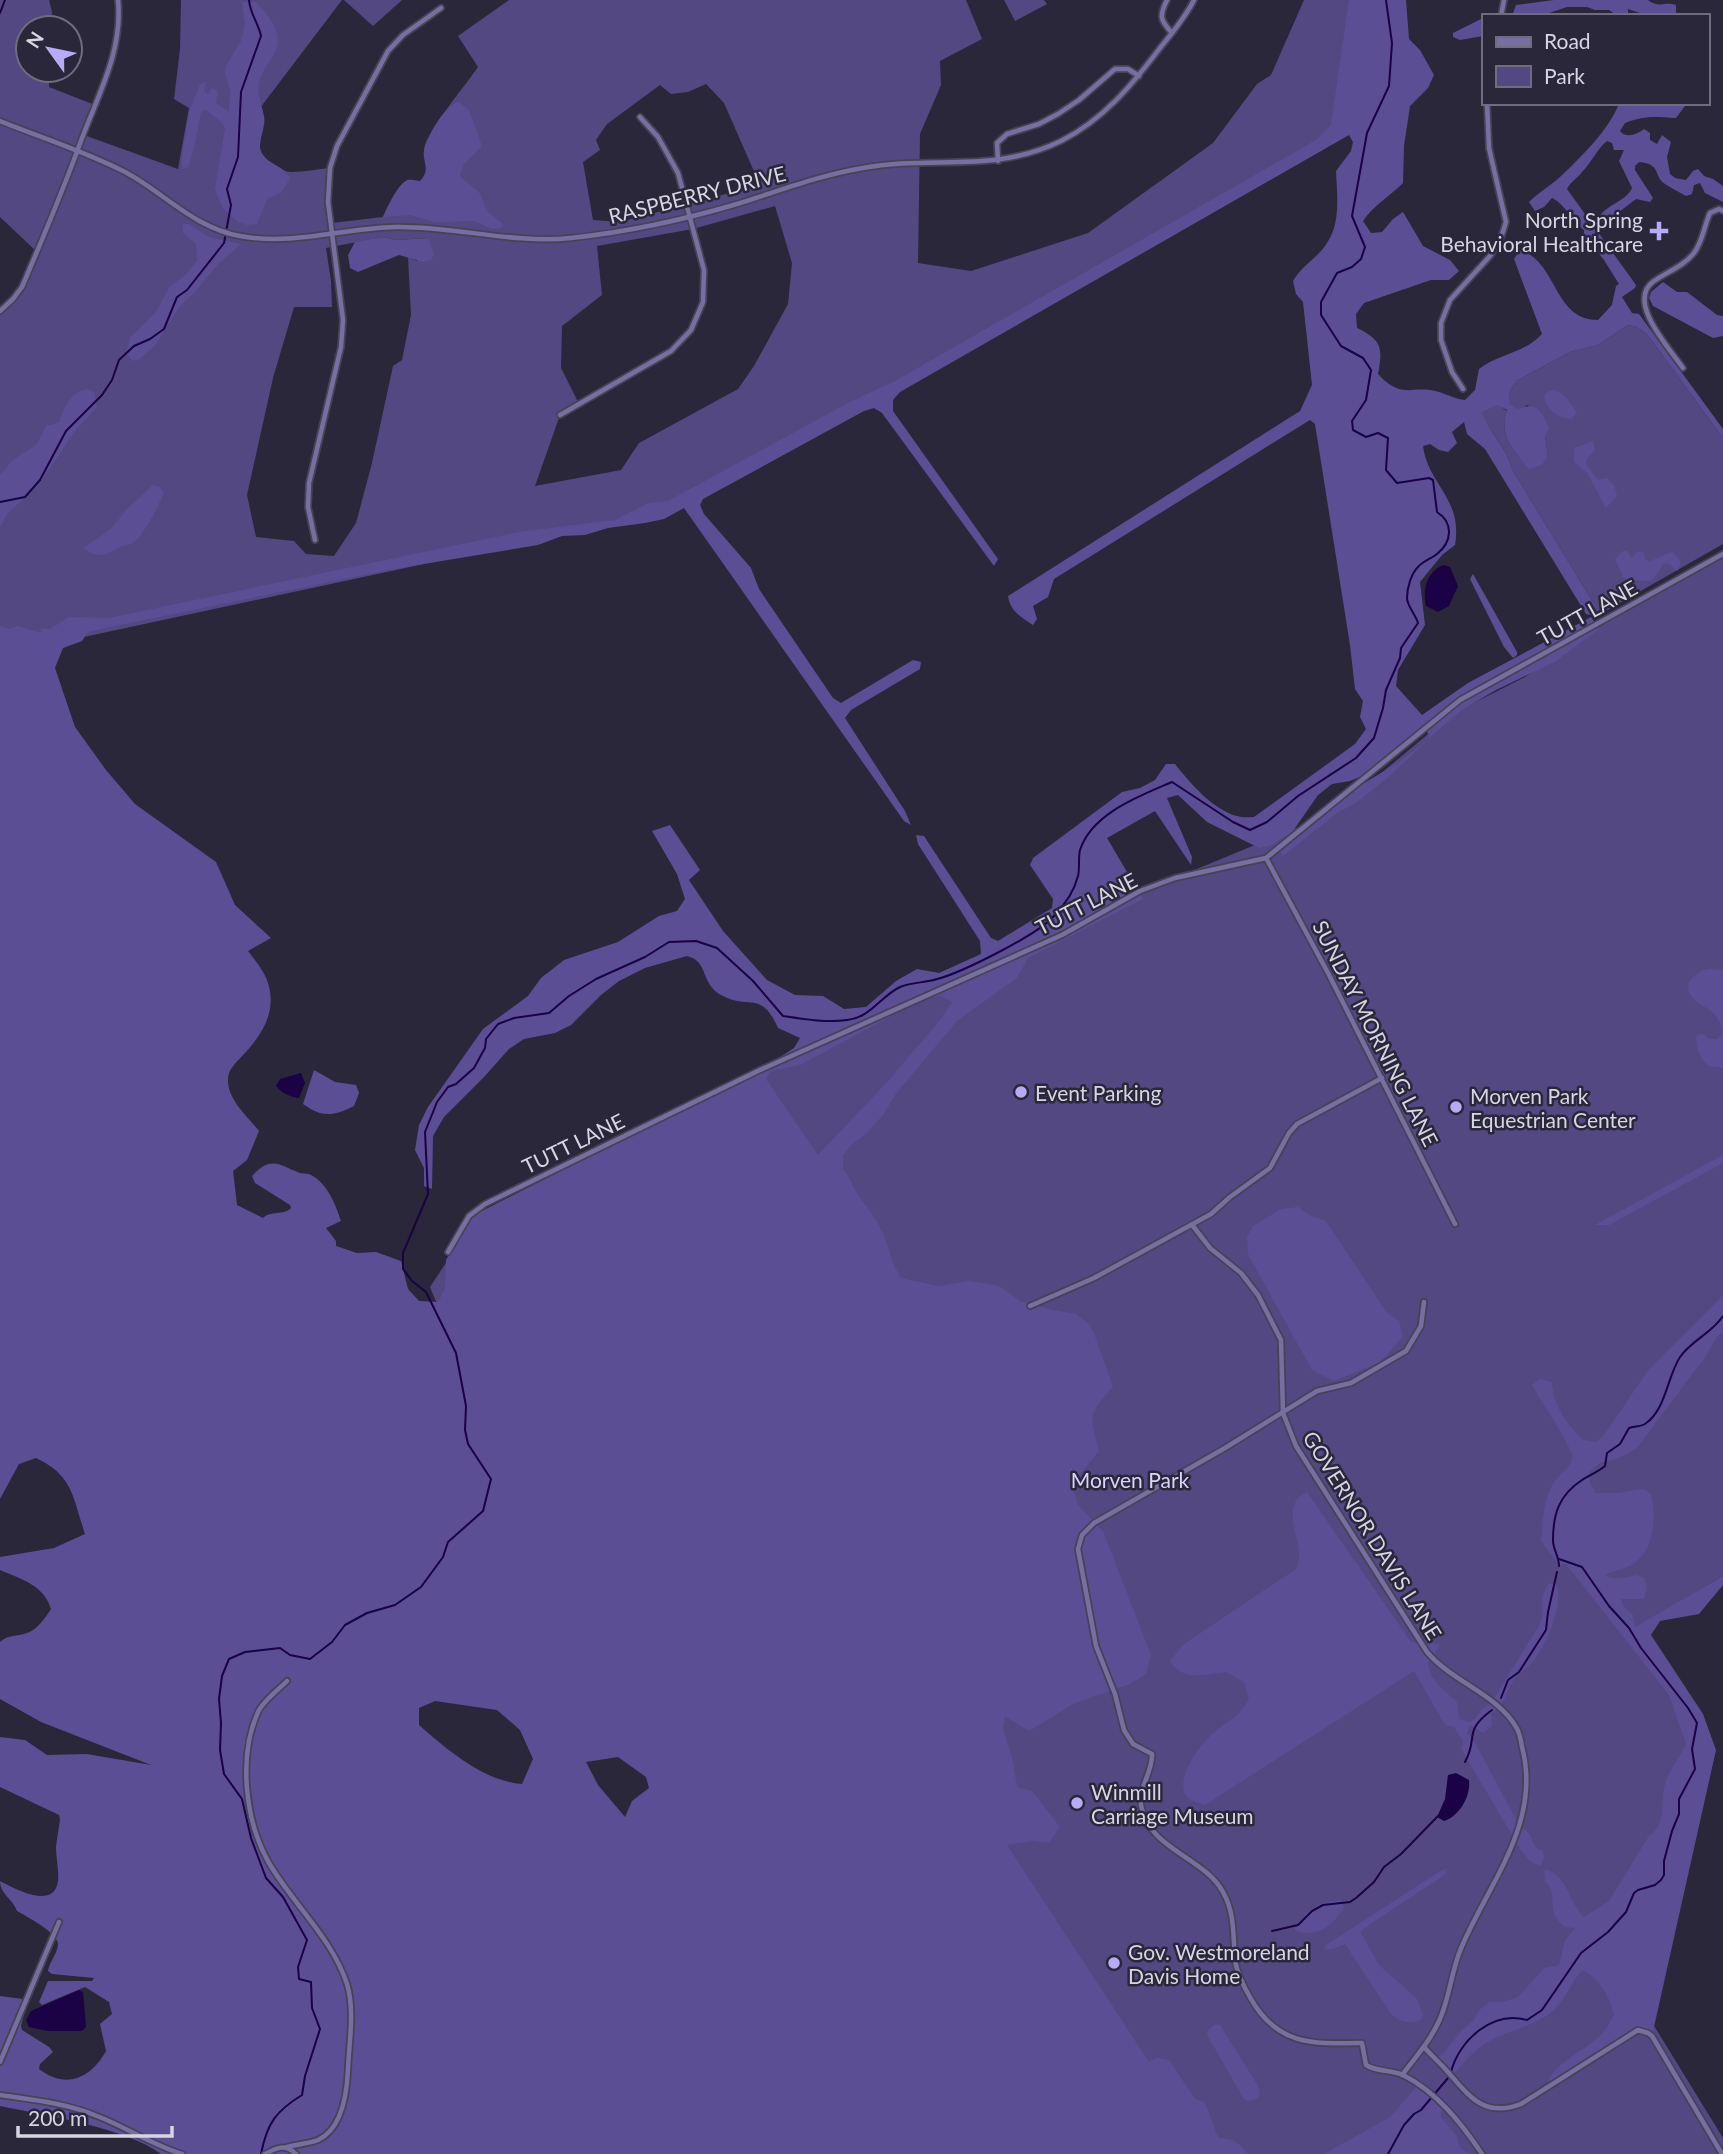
<svg xmlns="http://www.w3.org/2000/svg" width="1723" height="2154" font-family="Lato,sans-serif">
<style>
.green{fill:#534882;fill-rule:evenodd}
.forest{fill:#5c4e95;fill-rule:evenodd}
.water{fill:#1b0145}
.lines{fill:none;stroke-linecap:round;stroke-linejoin:round}
.stream{stroke:#1b0145;stroke-width:2}
.minor-casing{stroke:#464355;stroke-width:8}
.minor{stroke:#776fa1;stroke-width:4.5}
.poi-dot{fill:#b7abf7;stroke:#2a273a;stroke-width:2.5}
.labels{text-anchor:middle;dominant-baseline:central;stroke-width:5;stroke-linejoin:round;paint-order:stroke}
.street-label{font-size:21px;fill:#d6d5e2;stroke:#2a273a}
.poi-label{font-size:21px;fill:#d6d5e2;stroke:#2a273a;text-anchor:start}
.park-label{font-size:21px;fill:#d8d2fc;stroke:#2a273a}
</style>
<rect width="100%" height="100%" fill="#2a273a"/>
<g class="green">
<path d="M0 0H49L52 12 51 28H28V70H49V87L95 105 84 135 178 169 189 108 174 99 180 49 181 0H342L260 108C266 121 261 132 260 146 259 157 281 172 291 172 304 172 318 169 330 168L328 180 332 223 383 217C387 209 399 183 408 180 412 179 416 181 420 181 433 168 419 156 427 140 441 114 461 91 478 67L458 36 509 0H966L982 39 940 61 941 85 920 134 918 263 971 271 1088 233 1213 143 1257 84 1271 75 1304 0H1373L1342 129 882 397 657 514 0 655V311L22 287 37 252 0 217ZM706 84 724 103 760 185 620 222 593 220 583 162 600 150 596 140 607 124 660 85 671 94 688 92ZM775 206 792 263 788 304 754 366 738 389 639 443 621 470 535 486 560 415 579 404 561 368 562 326 602 295 597 246 693 229ZM383 237 396 240 428 238 417 261 408 257 411 315 402 360 393 366 372 463 356 523 334 556 306 554 294 541 256 537 247 495 273 378 294 307H332L331 281 326 248Z"/>
<path d="M344 0H402L373 26Z"/>
<path d="M1004 0H1044L1047 4 1015 21Z"/>
<path d="M1628 325 1637 327 1647 334 1723 438V544L1597 616 1594 604 1512 469C1507 447 1489 432 1481 412L1497 404 1507 411C1498 436 1513 450 1529 468L1548 455 1545 436 1528 405 1517 410 1509 403V393L1516 381 1570 352 1598 345Z"/>
<path d="M1723 552V1576L1635 1628 1716 1750 1648 2016 1723 2138V2154H441L518 2023 695 1775 444 1321 430 1287 479 1213 1119 901 1313 821 1373 780 1452 714 1525 677 1630 606Z"/>
</g>
<g class="forest">
<path d="M1349 0H1406L1409 39 1420 50 1434 75 1428 88 1410 106 1404 146 1403 183C1390 196 1373 206 1363 221L1371 233 1382 232 1393 219 1403 212 1423 246 1450 260 1459 271 1449 280H1431L1364 303 1356 314 1357 328C1382 340 1383 348 1378 374 1403 401 1412 384 1439 392 1449 395 1455 399 1465 400L1475 390 1479 369C1498 354 1525 353 1542 334L1514 259 1520 250C1558 262 1553 320 1598 320L1612 305 1616 286 1619 284 1604 260 1584 235V230C1572 221 1563 202 1552 198L1544 207 1535 211 1529 202C1538 193 1550 186 1560 177 1579 159 1611 128 1619 103H1693L1685 106 1676 118C1654 117 1647 115 1625 123L1620 131C1626 139 1638 134 1644 129L1650 133V140L1657 144 1662 135 1671 142 1667 157 1670 174 1675 178 1686 180 1693 171 1698 169 1704 176 1713 179 1723 186V202L1705 193 1700 183 1694 185 1692 194 1686 196C1679 192 1671 188 1665 184 1653 176 1662 164 1639 162L1635 166V170L1653 198 1650 202 1636 199 1606 222 1602 223 1598 220C1603 205 1625 203 1632 188L1619 161 1624 150H1614L1612 143 1607 141C1596 150 1592 162 1582 172 1577 179 1571 181 1567 189L1636 285 1635 288 1622 297 1632 313 1639 314 1723 429V438L1647 334 1637 327 1628 325 1598 345 1570 352 1516 381 1509 393V403L1517 409C1538 401 1541 411 1549 428L1545 436 1548 455 1542 465 1529 469C1513 450 1498 436 1507 410L1497 405 1482 412C1489 433 1507 447 1512 469L1594 604 1597 616 1586 614 1485 449 1467 434 1464 422 1452 432 1457 443 1448 452 1439 450 1430 444 1423 446C1428 485 1463 498 1455 545L1442 555 1420 582 1425 625 1398 670 1396 686 1422 715 1468 683 1591 617 1599 629 1556 661 1496 690 1462 710 1429 738 1426 727 1369 773 1350 781 1332 784 1318 795 1293 831 1272 845 1259 848 1207 822 1178 795 1167 798 1192 857 1191 865 1155 811 1107 838 1143 899 1028 958 1017 978 957 1021 895 1095 883 1115 867 1133 851 1145 843 1156V1169C850 1177 851 1184 857 1193 866 1207 878 1220 884 1236 890 1251 892 1264 901 1278L938 1286 969 1281 999 1286 1020 1301 1048 1309 1076 1314 1088 1323 1094 1333 1113 1387C1087 1416 1090 1415 1099 1451L1077 1478 1074 1491 1078 1505 1103 1531 1151 1655 1146 1674 1130 1684 1075 1703 1029 1731 1005 1716 1003 1729 1013 1761 1017 1787 1032 1791 1060 1827 1049 1843 1032 1841 1007 1845 1149 2062 1157 2058 1169 2060 1195 2099 1204 2102C1211 2114 1212 2126 1219 2138 1233 2139 1241 2142 1247 2154H161C127 2128 43 2115 0 2106V1996L23 1999 27 2002 21 2026 22 2030 49 2047 53 2052 40 2064 39 2069C66 2090 91 2078 106 2051L100 2024 112 2014 109 2002 85 1987 42 2005 39 2002 48 1981H92L94 1978 52 1974 48 1971C49 1962 58 1953 58 1944 58 1933 26 1916 17 1911 13 1899 0 1894 0 1881 14 1888 54 1911 58 1881 59 1870 56 1858 56 1847 57 1838 59 1828 60 1819L59 1815 0 1787V1737L25 1740 47 1755 87 1754 151 1765 41 1722 0 1699V1642C9 1634 16 1637 27 1633 37 1630 45 1618 51 1609 44 1585 21 1579 0 1570V1557L54 1548 85 1534C73 1498 73 1475 36 1458L19 1464 0 1499V626L10 629 17 626 43 633 39 629H50L69 617 109 618 519 532 615 520 649 503 668 501 848 403 895 381 1316 140 1331 125ZM1349 135 1353 142 1351 151 1336 171C1337 194 1341 223 1327 243 1318 258 1303 264 1293 281L1296 294 1303 302 1312 385 1300 411 1008 596C1010 611 1021 617 1033 625L1037 619 1033 606 1048 597 1054 579 1310 420 1315 424 1350 645 1355 689 1363 701 1360 717 1366 729 1355 744 1254 817C1249 817 1242 818 1237 816 1213 810 1190 783 1175 764H1166L1155 780 1140 788 1122 792 1033 858 1030 865 1053 899 1052 908 998 941 991 938 924 836 916 835 918 844 980 941 981 954 939 973 917 969 896 981 866 1007 844 1009 823 996 795 995 767 980 723 931 689 880 700 870 670 825 652 831 677 874 685 899 677 911 659 916 618 942 564 960 541 978 528 996 483 1029 428 1107 419 1125 415 1150 424 1168V1186L432 1189 433 1136 444 1117 484 1077 509 1049 524 1039 555 1033 571 1025 601 995 619 981 645 968 687 956C690 957 694 958 697 961 707 970 704 987 723 996 751 1010 761 990 778 1028L800 1038 794 1048 760 1070 474 1215 446 1260 445 1289 438 1302 419 1301 408 1289 401 1261 376 1252 357 1253 336 1246V1241L326 1228 341 1221C336 1205 327 1183 311 1175 308 1173 304 1174 300 1173 279 1165 271 1155 252 1176L255 1183 290 1205 291 1208C284 1216 271 1210 263 1218L237 1205 233 1171 247 1160 259 1131C248 1117 229 1101 228 1082 227 1070 235 1064 243 1055 262 1035 277 1012 268 983 265 972 255 960 248 951L271 938 235 905 216 862 135 804 106 770 75 727 55 668 63 648 82 641 88 632 100 629 393 569 538 545 562 536 585 535 608 528 645 523 664 519 684 508 904 821 911 825 905 811 845 718 851 710 920 669 921 662 913 660 841 703 833 698 759 589 751 568 704 514 700 505 703 499 864 411 874 408 882 413 994 566 998 559 893 411V400L900 392ZM941 996 952 1002 941 1019 889 1080 818 1155 766 1079 771 1071 800 1065 925 998ZM435 1701 497 1710 520 1730 533 1759 522 1784C483 1781 448 1750 419 1725V1708ZM618 1757 646 1777 649 1788 632 1801 625 1817 598 1785 586 1762Z"/>
<path d="M1554 0H1648C1660 9 1665 1 1676 5V16H1649L1628 9V16H1618L1609 10H1595L1587 7H1567L1540 16H1512L1516 5Z"/>
<path d="M242 2H256C268 14 283 32 276 50 271 61 261 71 259 84 257 96 262 105 264 116 266 127 259 138 260 148 261 163 285 165 290 178L282 192 267 199 257 224 247 225 238 222 222 207 215 189 225 128 221 122 206 110 201 112 194 148 188 167 183 169 181 163 189 112 200 84 206 82 204 91 208 94 212 88 218 92 216 103 229 112 230 90 225 73 226 66 241 41 245 24Z"/>
<path d="M1483 18V36L1460 40 1453 37V33Z"/>
<path d="M459 102 469 110 482 146 463 165 460 175 465 181 479 192 487 211 504 225 501 228 492 229 474 221 435 222 410 215 383 217C387 208 398 183 408 180 412 179 416 181 420 181 432 170 422 163 424 150 426 138 446 103 459 102Z"/>
<path d="M183 224H189L209 237 241 244 219 263 195 292 180 306 155 345 140 359 133 361 126 353 130 338 157 311 169 287 184 276 197 261 196 243 183 233Z"/>
<path d="M383 237 396 240 428 238 434 254 431 260 423 262 399 255 358 272 350 268 348 255 355 242Z"/>
<path d="M1663 282 1677 292H1687L1717 315 1723 316V336L1713 338 1653 306 1649 298 1651 292Z"/>
<path d="M87 389 94 392 97 407 75 431 39 484 7 514 0 527V475C5 470 10 461 16 458 35 445 37 449 46 425H52L59 422C64 409 70 392 87 389Z"/>
<path d="M1552 390C1564 391 1571 403 1577 413L1571 419C1557 418 1548 411 1544 397L1547 392Z"/>
<path d="M1593 441 1595 450 1587 459 1586 464 1598 480 1607 478 1614 485 1617 496 1606 508 1587 473 1574 462V448Z"/>
<path d="M153 485 160 487 164 493C158 505 145 534 134 542 130 545 123 545 118 548 105 556 96 558 83 548L111 529 127 509Z"/>
<path d="M1623 551H1627L1632 558 1637 552H1643L1646 560 1650 561 1672 552C1680 559 1683 561 1677 571L1669 564 1664 563 1652 581 1629 580 1623 577 1615 559Z"/>
<path d="M1473 574 1517 652V655L1513 658 1504 647 1470 579Z"/>
<path d="M1429 739 1386 779 1356 803 1337 813 1283 856 1280 852 1361 785 1399 762Z"/>
<path d="M1708 969 1723 970V1068L1708 1066C1701 1058 1694 1047 1697 1035L1703 1034 1709 1039H1717L1722 1034C1722 1026 1720 1020 1714 1014 1708 1007 1697 1004 1692 997 1681 983 1695 973 1708 969Z"/>
<path d="M314 1070 335 1082 356 1085 359 1093 354 1106C333 1117 321 1117 303 1104Z"/>
<path d="M1723 1155V1163L1609 1225H1595Z"/>
<path d="M1298 1207 1311 1216 1326 1221 1387 1313 1399 1321 1403 1336 1381 1362 1334 1381 1312 1370 1248 1254 1247 1237 1253 1226 1281 1209Z"/>
<path d="M1723 1296V1333L1719 1334 1705 1357 1637 1448 1619 1458 1600 1463 1589 1472 1590 1483 1596 1493H1618L1643 1489 1651 1494C1657 1517 1654 1553 1631 1565 1623 1569 1614 1571 1605 1575 1614 1582 1627 1577 1637 1575L1644 1578 1647 1587 1644 1599H1621L1624 1607 1633 1615 1635 1627 1723 1576V1585L1699 1614 1660 1621 1651 1635 1703 1714 1716 1750 1652 2036 1638 2030 1550 2086 1549 2078C1569 2050 1598 2050 1614 2015 1610 1997 1599 1977 1582 1970 1571 1983 1566 1998 1554 2010 1537 2025 1515 2029 1495 2038 1476 2047 1463 2063 1451 2078L1435 2059 1444 2053 1461 2031 1474 2020 1479 2010 1490 2002H1503L1518 1997 1544 1968 1559 1965 1565 1940 1575 1928 1565 1927C1562 1924 1559 1922 1557 1919 1548 1906 1558 1894 1545 1881L1544 1871 1548 1870C1569 1880 1568 1901 1584 1917L1609 1901 1649 1836C1667 1824 1660 1802 1665 1784 1669 1770 1680 1758 1686 1744L1669 1695 1566 1564H1558L1541 1541C1543 1520 1543 1494 1558 1477 1567 1468 1569 1469 1573 1456 1562 1431 1546 1409 1532 1385L1540 1379 1552 1382C1553 1405 1566 1425 1584 1440L1596 1442 1604 1435 1649 1369Z"/>
<path d="M1307 1492 1411 1642 1438 1644 1439 1647 1428 1663C1429 1681 1447 1691 1458 1704L1459 1719 1470 1722 1474 1720 1482 1709 1493 1700 1540 1624C1546 1609 1538 1600 1548 1584L1556 1583C1564 1604 1547 1644 1534 1660 1528 1668 1520 1672 1514 1679 1506 1692 1504 1706 1491 1714L1492 1726 1483 1733 1470 1725 1467 1733 1474 1741 1519 1825 1530 1834 1535 1847 1543 1851 1544 1859 1540 1866 1530 1861 1521 1850 1463 1752 1461 1749 1463 1741 1454 1727 1445 1725 1414 1671 1205 1805 1190 1800C1188 1797 1185 1794 1184 1791 1179 1772 1201 1744 1213 1733 1226 1722 1242 1715 1249 1699L1244 1682 1226 1672C1204 1674 1184 1683 1170 1661L1184 1644 1296 1569C1298 1564 1300 1558 1299 1552 1297 1532 1282 1503 1307 1492Z"/>
<path d="M1447 1869 1446 1874 1363 1929 1361 1933 1379 1965 1418 2000 1423 2016 1421 2020C1409 2024 1400 2022 1391 2014L1345 1944 1333 1949H1325L1326 1945 1442 1870Z"/>
<path d="M1341 1900 1344 1908C1332 1926 1320 1936 1297 1932L1295 1929C1309 1906 1316 1904 1341 1900Z"/>
<path d="M1215 2025H1220L1258 2086 1260 2093 1257 2099 1248 2101 1244 2099 1207 2035 1208 2030Z"/>
<path d="M1418 2085 1442 2106 1441 2117 1457 2137 1460 2148 1470 2154H1324L1390 2117Z"/>
</g>
<g class="water">
<path d="M1443 565 1450 567 1458 586 1449 606 1438 612 1426 606C1422 589 1427 572 1443 565Z"/>
<path d="M301 1073 305 1083 299 1098C292 1098 280 1092 276 1086L280 1079Z"/>
<path d="M1456 1773 1469 1780C1471 1795 1460 1816 1444 1821L1437 1817 1445 1799 1448 1775Z"/>
<path d="M79 1990 83 1992 86 2027 82 2031H48L29 2027 26 2020 31 2011Z"/>
</g>
<g class="lines">
<g class="stream">
<path d="M0 13 5 0"/>
<path d="M0 502 25 497 40 480 66 431 102 395 112 380 119 360 134 346 150 339 164 329 177 297 187 290 224 243 231 205 227 189 238 157 241 92 261 36C258 22 250 14 249 0"/>
<path d="M1559 1566C1559 1556 1553 1550 1553 1540 1553 1514 1559 1495 1582 1480 1589 1475 1598 1472 1605 1466L1607 1453 1620 1444 1629 1428C1634 1426 1640 1427 1645 1424 1666 1410 1667 1377 1680 1357 1692 1340 1712 1333 1723 1316"/>
<path d="M1501 1698 1508 1680 1519 1672 1546 1630 1548 1612 1557 1572"/>
<path d="M1465 1762C1479 1737 1462 1732 1492 1710"/>
<path d="M1272 1931 1298 1925 1312 1911 1323 1905 1350 1902 1356 1898 1374 1882 1384 1867 1401 1854 1438 1816"/>
<path d="M1451 2072C1459 2040 1493 2010 1527 2020L1542 2010 1581 1953 1608 1932 1626 1912 1634 1893 1638 1890 1655 1885 1661 1880 1664 1875V1861L1672 1831 1679 1814V1799L1695 1769 1692 1749 1697 1723 1688 1708 1641 1648 1629 1628 1609 1606 1582 1567 1559 1559"/>
<path d="M261 2154C267 2123 276 2111 302 2095L305 2076 320 2029 312 2008 311 1982 299 1979 298 1967 307 1940 283 1897 266 1878 251 1838 242 1799 224 1774 220 1750 221 1723 219 1699 222 1676 229 1659 245 1652 280 1648 290 1655 310 1659 332 1642 345 1625 367 1613 395 1605 421 1587 443 1557 448 1542 483 1511 491 1479 468 1444 465 1430 466 1406 456 1353 426 1292 412 1281 403 1269V1253L428 1194 425 1132 437 1102 448 1087 456 1084 474 1068 485 1048 486 1039 498 1024 514 1018 549 1013 569 996 596 979 645 957 669 942 696 941 717 948 753 981 783 1016C803 1019 827 1023 847 1020 870 1018 881 996 900 987 913 982 924 983 937 979 961 973 1037 935 1053 917 1065 905 1074 892 1078 876 1080 868 1078 858 1080 850 1092 813 1140 796 1172 782L1233 822 1250 830 1267 822 1298 796 1356 758 1374 738 1383 708 1386 690 1400 658 1401 648 1418 623C1416 615 1407 606 1407 598 1407 588 1411 574 1418 567 1423 561 1431 559 1437 554 1452 542 1454 523 1437 512L1433 480 1429 478 1397 483 1386 470 1388 438 1378 433 1366 437 1353 430 1352 421 1366 400 1371 370 1363 358 1341 346 1321 315V302L1337 273 1352 267 1361 259 1365 247 1352 216 1367 133 1389 86 1392 43 1386 0"/>
<path d="M1388 2154 1404 2125 1414 2114 1421 2110 1448 2078"/>
</g>
<g class="minor-casing">
<g id="minor">
<path d="M1167 0C1159 16 1160 20 1172 33"/>
<path d="M1501 16 1504 0"/>
<path d="M0 121C42 138 87 152 127 173 165 194 195 228 240 236 292 246 343 228 396 227 455 226 512 244 571 238 627 232 683 220 737 204 779 191 820 175 863 168 933 155 993 174 1061 141 1103 120 1132 85 1160 48 1172 33 1185 18 1194 0"/>
<path d="M998 161 997 143 1007 134 1039 124 1058 114 1079 100 1115 69H1128L1139 76"/>
<path d="M0 311 13 299 22 287C43 238 64 188 82 138 99 93 123 50 118 0"/>
<path d="M1683 368C1670 349 1625 301 1654 281 1667 272 1684 266 1694 253 1703 241 1704 226 1710 213L1719 209 1723 211"/>
<path d="M1463 389 1452 372 1441 340V323L1450 300 1490 256 1500 241 1506 222 1489 148 1487 103"/>
<path d="M560 415 671 351 691 330 703 302 704 270 678 173 658 137 640 117"/>
<path d="M315 540 308 507 309 483 341 347 343 320 328 202 330 168 337 146 388 51 403 35 441 8"/>
<path d="M1266 858 1328 973 1455 1224"/>
<path d="M1193 1226 1210 1248 1241 1273 1258 1295 1281 1340 1283 1413 1296 1446 1427 1652C1451 1681 1498 1695 1516 1727 1520 1733 1521 1741 1522 1747 1542 1822 1489 1883 1462 1946 1453 1966 1451 1987 1444 2008 1436 2034 1419 2053 1402 2075"/>
<path d="M448 1252 469 1216 485 1204 760 1070 1062 935 1140 891 1175 878 1266 858 1460 700 1723 554"/>
<path d="M1424 1302 1421 1326 1406 1351 1351 1383 1317 1391 1225 1448 1094 1523 1082 1535 1078 1549 1096 1646 1115 1694 1124 1730 1133 1744 1152 1754C1153 1771 1138 1789 1141 1805 1148 1849 1204 1857 1223 1892 1235 1913 1233 1936 1235 1960 1237 1974 1244 1987 1251 1999 1278 2046 1313 2044 1362 2043L1366 2065C1377 2072 1392 2070 1403 2075 1437 2092 1462 2124 1482 2154"/>
<path d="M1030 1306 1094 1278 1211 1214 1230 1197 1270 1168 1289 1133 1297 1124 1382 1078"/>
<path d="M1424 2047C1431 2055 1440 2063 1447 2071 1470 2097 1484 2118 1521 2104L1638 2030 1648 2033 1652 2036 1722 2154"/>
<path d="M0 2062 59 1922"/>
<path d="M0 2095C33 2100 66 2103 97 2116 126 2127 152 2145 182 2154"/>
<path d="M287 2147C297 2144 308 2144 318 2140 342 2129 347 2093 348 2069 349 2043 355 2010 347 1984 332 1938 293 1904 269 1863 245 1821 238 1757 258 1712 263 1701 278 1690 287 1681"/>
<path d="M265 2154C276 2148 285 2143 296 2154"/>
</g>
</g>
<use href="#minor" class="minor"/>
</g>
<g class="poi-dot">
<path d="M1655.5 220.5h7v7h7v7h-7v7h-7v-7h-7v-7h7z"/>
<circle cx="1021" cy="1092" r="7"/>
<circle cx="1456" cy="1107" r="7"/>
<circle cx="1077" cy="1803" r="7"/>
<circle cx="1114" cy="1963" r="7"/>
</g>
<g class="labels">
<g class="street-label">
<text transform="translate(697 194) rotate(-14)">RASPBERRY DRIVE</text>
<text transform="translate(1587 612) rotate(-29)">TUTT LANE</text>
<text transform="translate(1086 903) rotate(-27)">TUTT LANE</text>
<text transform="translate(1376 1033) rotate(63)">SUNDAY MORNING LANE</text>
<text transform="translate(573 1143) rotate(-26)">TUTT LANE</text>
<text transform="translate(1373 1535) rotate(58)">GOVERNOR DAVIS LANE</text>
</g>
<g class="poi-label">
<text x="1643" y="219" text-anchor="end">North Spring<tspan x="1643" dy="24">Behavioral Healthcare</tspan></text>
<text x="1035" y="1092">Event Parking</text>
<text x="1470" y="1095">Morven Park<tspan x="1470" dy="24">Equestrian Center</tspan></text>
<text x="1091" y="1791">Winmill<tspan x="1091" dy="24">Carriage Museum</tspan></text>
<text x="1128" y="1951">Gov. Westmoreland<tspan x="1128" dy="24">Davis Home</tspan></text>
</g>
<g class="park-label">
<text x="1130" y="1479">Morven Park</text>
</g>
</g>
<rect x="1482" y="14" width="228" height="91" fill="#2a273a" stroke="#6f6d7d" stroke-width="2"/>
<rect x="1496" y="37" width="35" height="10" fill="#776fa1" stroke="#6f6d7d" stroke-width="2"/>
<text x="1544" y="49" font-size="21" fill="#d6d5e2">Road</text>
<rect x="1496" y="66" width="35" height="21" fill="#534882" stroke="#6f6d7d" stroke-width="2"/>
<text x="1544" y="84" font-size="21" fill="#d6d5e2">Park</text>
<g transform="translate(49 49) rotate(303)"><circle r="33" fill="#2a273a" stroke="#6f6d7d" stroke-width="2"/>
<path d="M0-5L12 26L0 18L-12 26Z" fill="#b7abf7"/>
<text y="-10" font-size="19" font-weight="bold" text-anchor="middle" fill="#d6d5e2">N</text>
</g>
<path d="M18 2126v10h154v-10" fill="none" stroke="#d6d5e2" stroke-width="3.5"/>
<text x="28" y="2126" font-size="21" fill="#d6d5e2" stroke="#2a273a" stroke-width="5" paint-order="stroke">200 m</text>
</svg>
